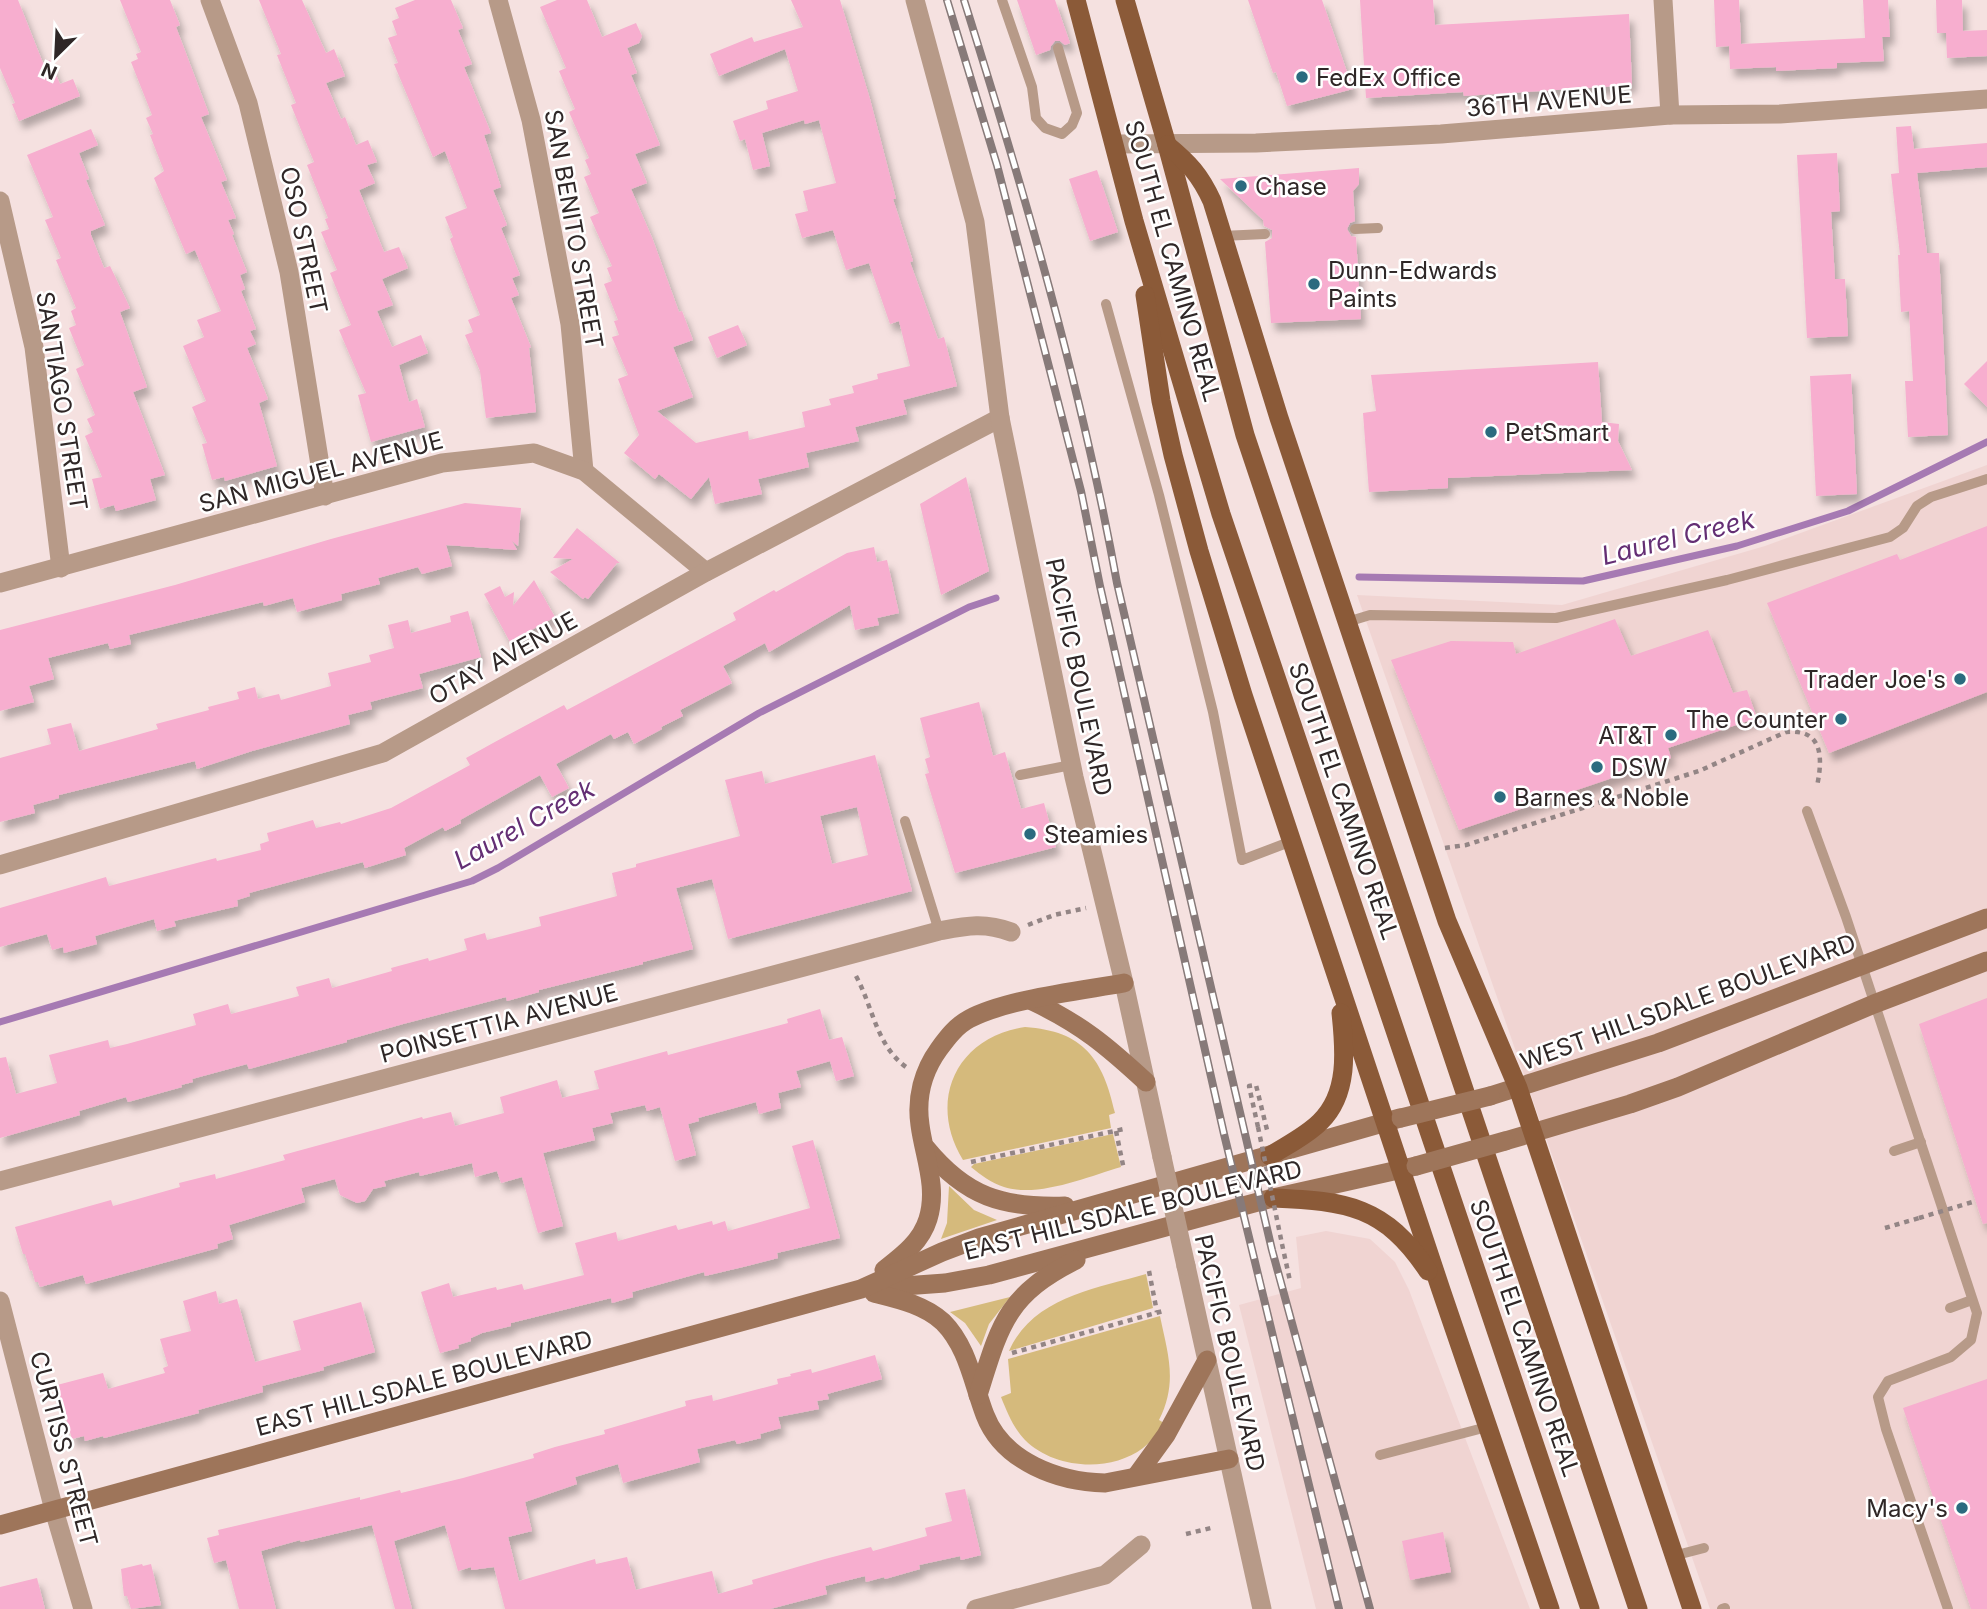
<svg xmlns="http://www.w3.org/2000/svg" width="1987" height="1609" font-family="Inter,sans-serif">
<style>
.built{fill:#f0d4d2}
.green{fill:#d5ba7c}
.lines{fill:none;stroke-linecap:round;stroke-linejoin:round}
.stream{stroke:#a67ab3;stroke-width:7}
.building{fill:#f7aecf;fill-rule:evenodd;filter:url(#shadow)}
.path{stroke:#938585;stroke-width:4.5;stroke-dasharray:5 5;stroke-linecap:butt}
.service{stroke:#b79a88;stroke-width:10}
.minor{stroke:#b79a88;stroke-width:19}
.tertiary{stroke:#b79a88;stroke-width:19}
.secondary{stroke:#9e755a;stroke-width:19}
.primary{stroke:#8b5a38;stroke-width:19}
.rail-casing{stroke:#877a79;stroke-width:8}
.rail{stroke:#fff;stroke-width:5;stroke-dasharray:16;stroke-linecap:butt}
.path-bridge{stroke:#938585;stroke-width:4.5;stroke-dasharray:5 5;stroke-linecap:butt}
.tertiary-bridge{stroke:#b79a88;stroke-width:19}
.secondary-bridge{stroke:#9e755a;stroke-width:19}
.poi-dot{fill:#2b6b7f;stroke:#fff;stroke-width:2.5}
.labels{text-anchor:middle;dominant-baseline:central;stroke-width:5;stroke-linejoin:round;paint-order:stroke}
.poi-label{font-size:24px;fill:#2f2727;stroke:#fff;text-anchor:start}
.street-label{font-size:24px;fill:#2f2727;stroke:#fff}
.water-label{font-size:26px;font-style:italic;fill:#642e74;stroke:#fff}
</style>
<defs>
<filter id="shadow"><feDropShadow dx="4.5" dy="8" stdDeviation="3.5" flood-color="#0004"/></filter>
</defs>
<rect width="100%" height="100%" fill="#f5e1e0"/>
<g class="built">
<path d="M1987 465V1609H1710L1357 595 1562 605 1765 546Z"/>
<path d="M1326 1231 1370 1239 1395 1262 1409 1290 1530 1609H1316L1239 1305 1301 1288 1296 1237Z"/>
</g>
<g class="green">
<path d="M1025 1027C1084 1031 1103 1059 1115 1113L1109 1115 1111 1128 963 1160C927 1101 956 1037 1025 1027Z"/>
<path d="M1113 1134 1121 1167C1087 1177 1038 1198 1004 1187 991 1183 981 1175 971 1167L974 1164Z"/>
<path d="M949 1186 974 1210 997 1220 941 1239 947 1223Z"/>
<path d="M1146 1274 1153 1308 1009 1351C1033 1297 1095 1289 1146 1274Z"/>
<path d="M1010 1297 989 1324 981 1346 965 1323 950 1312Z"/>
<path d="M1160 1316C1168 1355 1178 1382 1159 1420L1164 1423C1158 1432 1151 1442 1143 1448 1110 1473 1054 1469 1025 1440 1014 1429 1007 1412 1001 1397L1011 1393 1008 1359Z"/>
</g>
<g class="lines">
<g class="stream">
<path d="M1359 577 1583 581 1737 546 1848 511 1987 442"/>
<path d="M0 1022 472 881 498 868 759 713 969 607 996 598"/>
</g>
</g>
<g class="building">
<path d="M0 0H18L43 63 50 60 60 84 73 79 80 96 19 121 12 104 15 103 0 68Z"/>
<path d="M120 0H170L180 25 176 27 209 114 201 117 227 180 221 182 236 218 228 220 234 234 232 235 247 272 240 275 245 289 241 291 256 329 250 331 256 344 247 348 268 399 259 403 277 466 225 481 224 477 212 480 202 444 207 443 192 407 206 401 183 346 204 337 197 320 221 311 195 250 186 254 154 178 164 171 150 135 153 134 146 118 152 115 131 62 138 59 136 54 141 52Z"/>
<path d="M259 0H302L326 53 334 49 345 76 326 83 341 119 345 117 356 145 368 140 377 162 367 165 375 183 359 190 384 252 399 247 408 268 382 279 393 305 377 311 392 347 421 335 428 353 399 365 409 402 417 399 425 427 371 442 358 395 366 393 339 330 351 325 330 273 337 270 321 232 329 229 325 219 328 218 307 165 314 162 291 105 296 103 277 55 281 54Z"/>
<path d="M415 0H451L463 28 458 30 472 64 464 67 491 133 484 135 501 187 493 190 507 225 501 228 520 275 512 278 519 295 511 298 531 347 529 348 536 412 486 418 480 371 465 335 473 332 468 320 480 315 450 239 453 237 445 217 467 208 445 151 433 157 394 64 398 63 388 38 397 35 392 21 399 18 395 8Z"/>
<path d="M557 0H587L602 37 636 23 642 36 639 43 627 48 637 73 631 75 660 145 635 154 647 183 631 189 653 240 679 312 682 311 693 340 673 347 693 397 657 411 696 443 748 431 749 440 805 427 802 412 831 405 829 399 854 393 852 386 878 379 877 374 910 366 899 321 890 324 869 263 846 270 833 230 802 238 795 214 808 211 803 191 836 183 819 120 805 124 804 120 762 133 770 166 753 170 745 139 740 141 733 121 768 109 766 101 798 91 785 49 719 76 710 54 752 37 754 42 803 27 791 0H840L870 99 896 199H893L913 261 910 262 938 339 944 337 957 386 903 400 907 414 855 427 859 441 806 453 809 467 758 479 762 494 715 504 709 477 691 499 659 474 655 479 624 453 639 435 618 379 628 375 612 337 619 335 614 321 618 320 604 284 612 281 607 268 612 266 590 217 599 213 584 177 591 174 585 160 589 158 569 112 575 109 559 71 566 68 540 7Z"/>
<path d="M1017 0H1055L1070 43 1065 45 1060 41H1055L1051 46 1050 50 1036 55Z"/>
<path d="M1248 0H1322L1353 89 1287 106 1276 72 1273 73Z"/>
<path d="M1360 0H1433L1435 25 1629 14 1632 85 1464 96 1463 92 1366 98Z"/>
<path d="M1714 0H1739L1741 44 1865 38 1863 0H1888L1890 37H1882L1884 61 1837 63V68L1776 71V67L1730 69 1729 46 1716 47Z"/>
<path d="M1936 0H1962L1963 31 1987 30V56L1947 58 1946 33H1937Z"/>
<path d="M1911 126 1914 149 1987 143V167L1917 173 1927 253H1939L1948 435 1908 437 1905 381H1913L1909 311 1901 312 1898 255H1900L1891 174 1899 173 1896 127Z"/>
<path d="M91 129 98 145 79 153 89 179 86 180 105 225 91 231V235L104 268 110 266 130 308 120 312 147 387 133 392 165 475 150 479 156 500 116 511 114 505 100 509 92 479 102 477 85 436 93 432 87 419 95 415 76 369 84 365 69 328 76 325 71 311 76 308 56 260 61 258 45 220 53 217 27 155Z"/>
<path d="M1837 153 1840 211 1831 212 1835 279H1845L1848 336 1807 338 1797 155Z"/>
<path d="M1359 168V184L1353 191 1355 221 1350 223 1347 229 1351 236 1356 237 1361 319 1271 323 1265 242 1272 238V230L1264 226 1263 220 1220 179Z"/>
<path d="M1097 170 1118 232 1090 241 1069 179Z"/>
<path d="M738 325 747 345 717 358 708 337Z"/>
<path d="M1987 361V407L1964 384Z"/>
<path d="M1598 362 1602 422 1619 424 1618 441 1632 470 1448 478V488L1369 492 1363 413 1376 411 1371 375Z"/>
<path d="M1851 374 1857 494 1816 496 1810 376Z"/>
<path d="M966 477 989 571 941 595 920 504Z"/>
<path d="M465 503 521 508 518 546 512 541 517 550 446 545 452 566 422 574 418 567 378 578 380 584 341 594 342 600 297 612 293 598 264 606 263 602 129 635 131 644 110 649 108 643 48 658 54 679 29 686 34 702 0 711V630L175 585 331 539Z"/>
<path d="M1987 526V692L1829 753 1767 603 1897 554 1900 560Z"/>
<path d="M577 528 620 563H617L588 599 585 597 583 599 550 572 573 559 553 558Z"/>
<path d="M874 547 877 562 887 560 899 613 877 618 879 625 855 630 850 605 769 652 765 643 723 666 732 683 680 710 683 716 661 727 662 729 634 744 628 732 614 739 611 734 556 764 569 788 552 797 540 775 460 820 461 823 445 831 443 827 404 848 406 855 365 868 363 862 249 893 250 896 237 900 238 906 174 921 176 926 157 931 154 919 95 936 97 944 64 953 63 947 52 950 47 934 0 947V908L106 877 109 886 216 858 217 861 261 850 260 844 269 841 267 833 313 820 316 828 340 822 341 824 391 808 470 765 466 758 493 743 564 705 567 710 736 620 733 613 774 590 776 592 847 553Z"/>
<path d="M534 580 555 617 510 642 484 594 500 586 505 597 514 592 513 606Z"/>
<path d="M468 611 481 657 419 674 423 688 370 702 372 709 348 715 350 724 252 751 197 769 195 761 59 795V798L33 805 35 813 0 822V758L51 744 47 729 71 723 79 751 158 729 156 724 209 710 208 707 239 699 237 692 255 687 258 699 279 694 281 700 331 686 328 673 371 662 369 655 394 648 388 625 408 620 411 633 451 622 450 616Z"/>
<path d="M1615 619 1631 656 1708 630 1733 693 1747 690 1757 718 1668 748 1671 758 1459 830 1391 660 1451 641 1513 642 1516 654Z"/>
<path d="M979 702 993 756 1005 752 1021 809 1044 803 1056 847 955 873 925 774 929 773 925 759 930 757 920 718Z"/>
<path d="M875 755 912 891 728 939 712 879 676 888 693 949 643 962V964L539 990V992L507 1001 506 997 403 1024 347 1040V1042L249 1069 247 1064 192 1079 193 1082 181 1085 182 1087 128 1102 126 1097 79 1111 80 1115 0 1138V1058L6 1057 16 1094 57 1083 49 1055 108 1040 110 1048 127 1044 196 1025 193 1014 228 1004 231 1014 299 996 296 987 329 978 332 988 392 971 391 968 428 958 429 961 467 950 464 939 485 933 487 940 541 926 539 917 617 896 612 873 636 867V864L740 836 725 780 762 771 765 784ZM857 807 868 855 832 864 820 816Z"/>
<path d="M1987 998V1223L1983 1224 1919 1024Z"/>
<path d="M820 1009 829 1040 842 1037 854 1076 836 1081 830 1061 796 1071 801 1087 778 1093 781 1108 759 1114 756 1102 698 1118 699 1121 688 1124 696 1155 675 1161 660 1107 647 1111 645 1105 610 1113 613 1123 592 1128 595 1140 543 1153 563 1226 538 1233 522 1177 501 1183 497 1171 475 1177 472 1163 420 1176 419 1172 384 1181 386 1186 373 1189 365 1201 357 1203 340 1195 335 1179 301 1188 305 1202 229 1225 233 1239 217 1244 218 1248 86 1284 83 1275 40 1287 38 1282H35L32 1270 30 1271 25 1254H23L15 1227 111 1200 113 1206 180 1187 179 1183 215 1174 216 1179 285 1160 283 1155 422 1117 423 1119 451 1112 455 1126 504 1113 500 1097 557 1080 562 1098 599 1089 594 1071 667 1051 668 1055 788 1023 787 1019Z"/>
<path d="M813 1140 840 1238 777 1253 778 1258 747 1266 705 1276 704 1272 632 1292 633 1297 612 1303 611 1298 511 1323V1326L482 1333 471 1338V1341L458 1345 459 1348 440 1353 421 1292 449 1283 453 1297 496 1287 497 1290 522 1284 524 1290 584 1275 575 1243 616 1232 618 1241 676 1225 678 1230 712 1221 713 1225 725 1221 728 1231 810 1208 792 1146Z"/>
<path d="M216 1291 219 1304 237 1299 255 1362 301 1350 293 1321 361 1302 375 1352 323 1367 324 1370 262 1386 263 1392 198 1410 199 1413 104 1438 103 1436 85 1441 84 1436 72 1439 57 1385 103 1373 108 1389 165 1373 163 1368 168 1366 160 1339 191 1331 183 1301Z"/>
<path d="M875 1355 882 1379 827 1394 829 1399 817 1401 819 1409 778 1417 781 1428 760 1434 761 1438 737 1444 735 1440 697 1449 700 1462 623 1483 618 1464 575 1477 577 1484 525 1502 532 1531 508 1537 519 1581 595 1559 596 1564 627 1557 636 1590 712 1571 718 1594 753 1584 752 1580 825 1559 871 1547 873 1551 927 1536 925 1528 952 1521 945 1493 965 1489 981 1555 961 1560 960 1556 919 1565 920 1569 885 1579 884 1577 866 1582 865 1576 825 1586 827 1594 770 1609H505L494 1567 471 1570V1567L458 1571 445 1525 394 1541 412 1609H395L372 1525 301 1542 300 1540 261 1551 276 1609H239L226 1560 214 1563 207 1538 219 1535 218 1530 360 1497V1500L400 1490 401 1493 463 1478 534 1458 533 1454 555 1447 605 1434 604 1430 686 1406 685 1401 712 1395 713 1401 778 1384 777 1379 791 1376 790 1374 811 1369 812 1373Z"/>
<path d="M1987 1379V1609H1971L1903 1408Z"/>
<path d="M1443 1532 1451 1572 1410 1580 1402 1541Z"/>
<path d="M142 1564 143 1566 151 1564 161 1605 131 1609 127 1596H124L121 1569Z"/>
<path d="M37 1578 45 1609H0V1587Z"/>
</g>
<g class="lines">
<g class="path">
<path d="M1445 848 1466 845 1699 771 1786 732C1823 728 1823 758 1817 786"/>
<path d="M1028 925 1054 915 1086 908"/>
<path d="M856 976C873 1007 876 1045 906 1067"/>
<path d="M1258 1127 1249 1086 1256 1085 1268 1134"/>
<path d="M1116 1131 1124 1170"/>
<path d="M971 1162 1124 1129"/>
<path d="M1885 1228 1919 1218"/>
<path d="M1282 1244 1290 1281"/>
<path d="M1149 1271 1157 1312"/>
<path d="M1012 1353 1163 1311"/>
<path d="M1186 1534 1211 1528"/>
</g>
<g class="service">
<path d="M1002 0 1032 87 1036 118 1045 128 1062 134 1072 125 1077 113 1058 48"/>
<path d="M1355 229 1378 228"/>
<path d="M1222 236 1265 234"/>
<path d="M1106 304 1159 495 1213 712 1242 860 1292 841"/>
<path d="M1347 622 1370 615 1556 618 1727 580 1890 537 1903 528 1917 506 1931 497 1987 479"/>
<path d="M1020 775 1071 765"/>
<path d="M1807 811 1846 917 1977 1313 1971 1340 1951 1357 1888 1381 1878 1397 1886 1429 1948 1609"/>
<path d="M905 821 939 931"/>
<path d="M1894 1151 1921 1142"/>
<path d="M1950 1308 1972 1300"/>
<path d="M1380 1455 1487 1427"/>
<path d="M1673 1556 1704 1548"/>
<path d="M1722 1609 1725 1608"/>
</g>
<g class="minor">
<path d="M210 0 248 103 289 272 325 496"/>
<path d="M498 0 531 120 570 324 584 471"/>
<path d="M1663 0 1670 115"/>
<path d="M1115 144 1256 143 1441 134 1670 115 1780 114 1987 99"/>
<path d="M0 201 34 347 61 568"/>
<path d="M0 583 442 463 534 453 584 471 706 572"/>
<path d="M0 865 383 753 706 572 1000 418"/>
<path d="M0 1181 939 931C966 926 984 922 1011 932"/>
<path d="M0 1301 54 1510 83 1609"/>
<path d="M976 1609 1105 1575 1141 1545"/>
</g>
<g class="tertiary">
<path d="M915 0 975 222 1000 418 1074 777 1124 983 1162 1157"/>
<path d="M1186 1266 1262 1609"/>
</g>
<g class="secondary">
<path d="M1032 1001C1081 1024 1107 1046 1146 1082"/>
<path d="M1490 1096 1658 1043 1987 918"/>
<path d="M1505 1141 1630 1104 1678 1087 1874 1004 1987 961"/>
<path d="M926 1148C966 1197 1003 1208 1065 1206"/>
<path d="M884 1270C902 1256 921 1242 928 1219 938 1187 924 1156 920 1125 916 1098 923 1071 939 1049 947 1038 956 1026 969 1019 1007 999 1079 991 1124 983"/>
<path d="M876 1288 945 1283 989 1275 1273 1198 1416 1166"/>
<path d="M874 1293C898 1299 925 1305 943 1322 968 1347 973 1384 985 1415 1003 1462 1059 1482 1105 1483L1229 1459"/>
<path d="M978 1395C1000 1325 1006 1295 1076 1260"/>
<path d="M1137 1475 1166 1435 1207 1360"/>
<path d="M0 1525 861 1289 942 1252 979 1238 1400 1118"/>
</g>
<g class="primary">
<path d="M1076 0 1134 221 1221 514 1590 1609"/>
<path d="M1125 0 1167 145 1245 435 1638 1609"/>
<path d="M1167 145C1189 163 1200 175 1212 201L1279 418 1447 921 1518 1088 1692 1609"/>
<path d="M1145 295 1161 401 1173 455 1199 551 1243 695 1441 1290 1550 1609"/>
<path d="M1270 1156C1287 1145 1306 1136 1320 1122 1349 1094 1345 1050 1341 1013"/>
<path d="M1273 1198C1347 1201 1385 1206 1428 1271"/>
</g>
<g class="rail-casing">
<g id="rail">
<path d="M947 0 997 165 1081 491 1100 586 1224 1134 1339 1609"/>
<path d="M964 0C1024 191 1081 385 1117 583L1272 1250 1370 1609"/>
</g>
</g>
<use href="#rail" class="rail"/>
<g class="path-bridge">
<path d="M1258 1127 1282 1244"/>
<path d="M1919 1218 1976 1201"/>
</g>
<path class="tertiary-bridge" d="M1162 1157 1186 1266"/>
<g class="secondary-bridge">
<path d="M1401 1118 1490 1096"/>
<path d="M1416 1166 1505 1141"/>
</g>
</g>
<g class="poi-dot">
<circle cx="1302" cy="77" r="7"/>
<circle cx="1241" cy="186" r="7"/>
<circle cx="1314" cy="284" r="7"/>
<circle cx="1491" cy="432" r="7"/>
<circle cx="1960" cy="679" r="7"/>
<circle cx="1841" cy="719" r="7"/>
<circle cx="1671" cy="735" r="7"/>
<circle cx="1597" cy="767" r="7"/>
<circle cx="1500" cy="797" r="7"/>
<circle cx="1030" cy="834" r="7"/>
<circle cx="1962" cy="1508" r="7"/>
</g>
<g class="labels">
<g class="poi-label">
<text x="1316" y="77">FedEx Office</text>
<text x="1255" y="186">Chase</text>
<text x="1328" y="270">Dunn-Edwards<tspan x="1328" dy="28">Paints</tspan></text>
<text x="1505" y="432">PetSmart</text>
<text x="1946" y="679" text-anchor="end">Trader Joe's</text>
<text x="1827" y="719" text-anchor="end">The Counter</text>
<text x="1657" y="735" text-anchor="end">AT&amp;T</text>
<text x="1611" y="767">DSW</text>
<text x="1514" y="797">Barnes &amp; Noble</text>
<text x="1044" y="834">Steamies</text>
<text x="1948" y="1508" text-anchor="end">Macy's</text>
</g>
<g class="street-label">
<text transform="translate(1549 101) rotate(-5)">36TH AVENUE</text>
<text transform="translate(574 229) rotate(80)">SAN BENITO STREET</text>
<text transform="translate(304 240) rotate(78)">OSO STREET</text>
<text transform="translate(1173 261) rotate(74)">SOUTH EL CAMINO REAL</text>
<text transform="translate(62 401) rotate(81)">SANTIAGO STREET</text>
<text transform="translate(321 472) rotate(-15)">SAN MIGUEL AVENUE</text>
<text transform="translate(503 658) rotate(-29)">OTAY AVENUE</text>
<text transform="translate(1079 677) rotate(78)">PACIFIC BOULEVARD</text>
<text transform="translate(1344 801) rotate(71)">SOUTH EL CAMINO REAL</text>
<text transform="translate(1688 1002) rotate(-20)">WEST HILLSDALE BOULEVARD</text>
<text transform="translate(499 1023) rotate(-15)">POINSETTIA AVENUE</text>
<text transform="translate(1133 1210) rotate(-14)">EAST HILLSDALE BOULEVARD</text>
<text transform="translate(1525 1338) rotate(71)">SOUTH EL CAMINO REAL</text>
<text transform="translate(1230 1353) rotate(77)">PACIFIC BOULEVARD</text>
<text transform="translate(424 1383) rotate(-15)">EAST HILLSDALE BOULEVARD</text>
<text transform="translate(64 1449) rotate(75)">CURTISS STREET</text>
</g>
<g class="water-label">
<text transform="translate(1678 537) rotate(-14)">Laurel Creek</text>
<text transform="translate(524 824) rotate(-29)">Laurel Creek</text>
</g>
</g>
<g transform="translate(56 56) rotate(204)" stroke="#ffffff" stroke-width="5" paint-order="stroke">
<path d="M0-5L12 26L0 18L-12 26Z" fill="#2f2727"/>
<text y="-10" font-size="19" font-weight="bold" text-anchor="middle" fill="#2f2727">N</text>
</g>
</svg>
